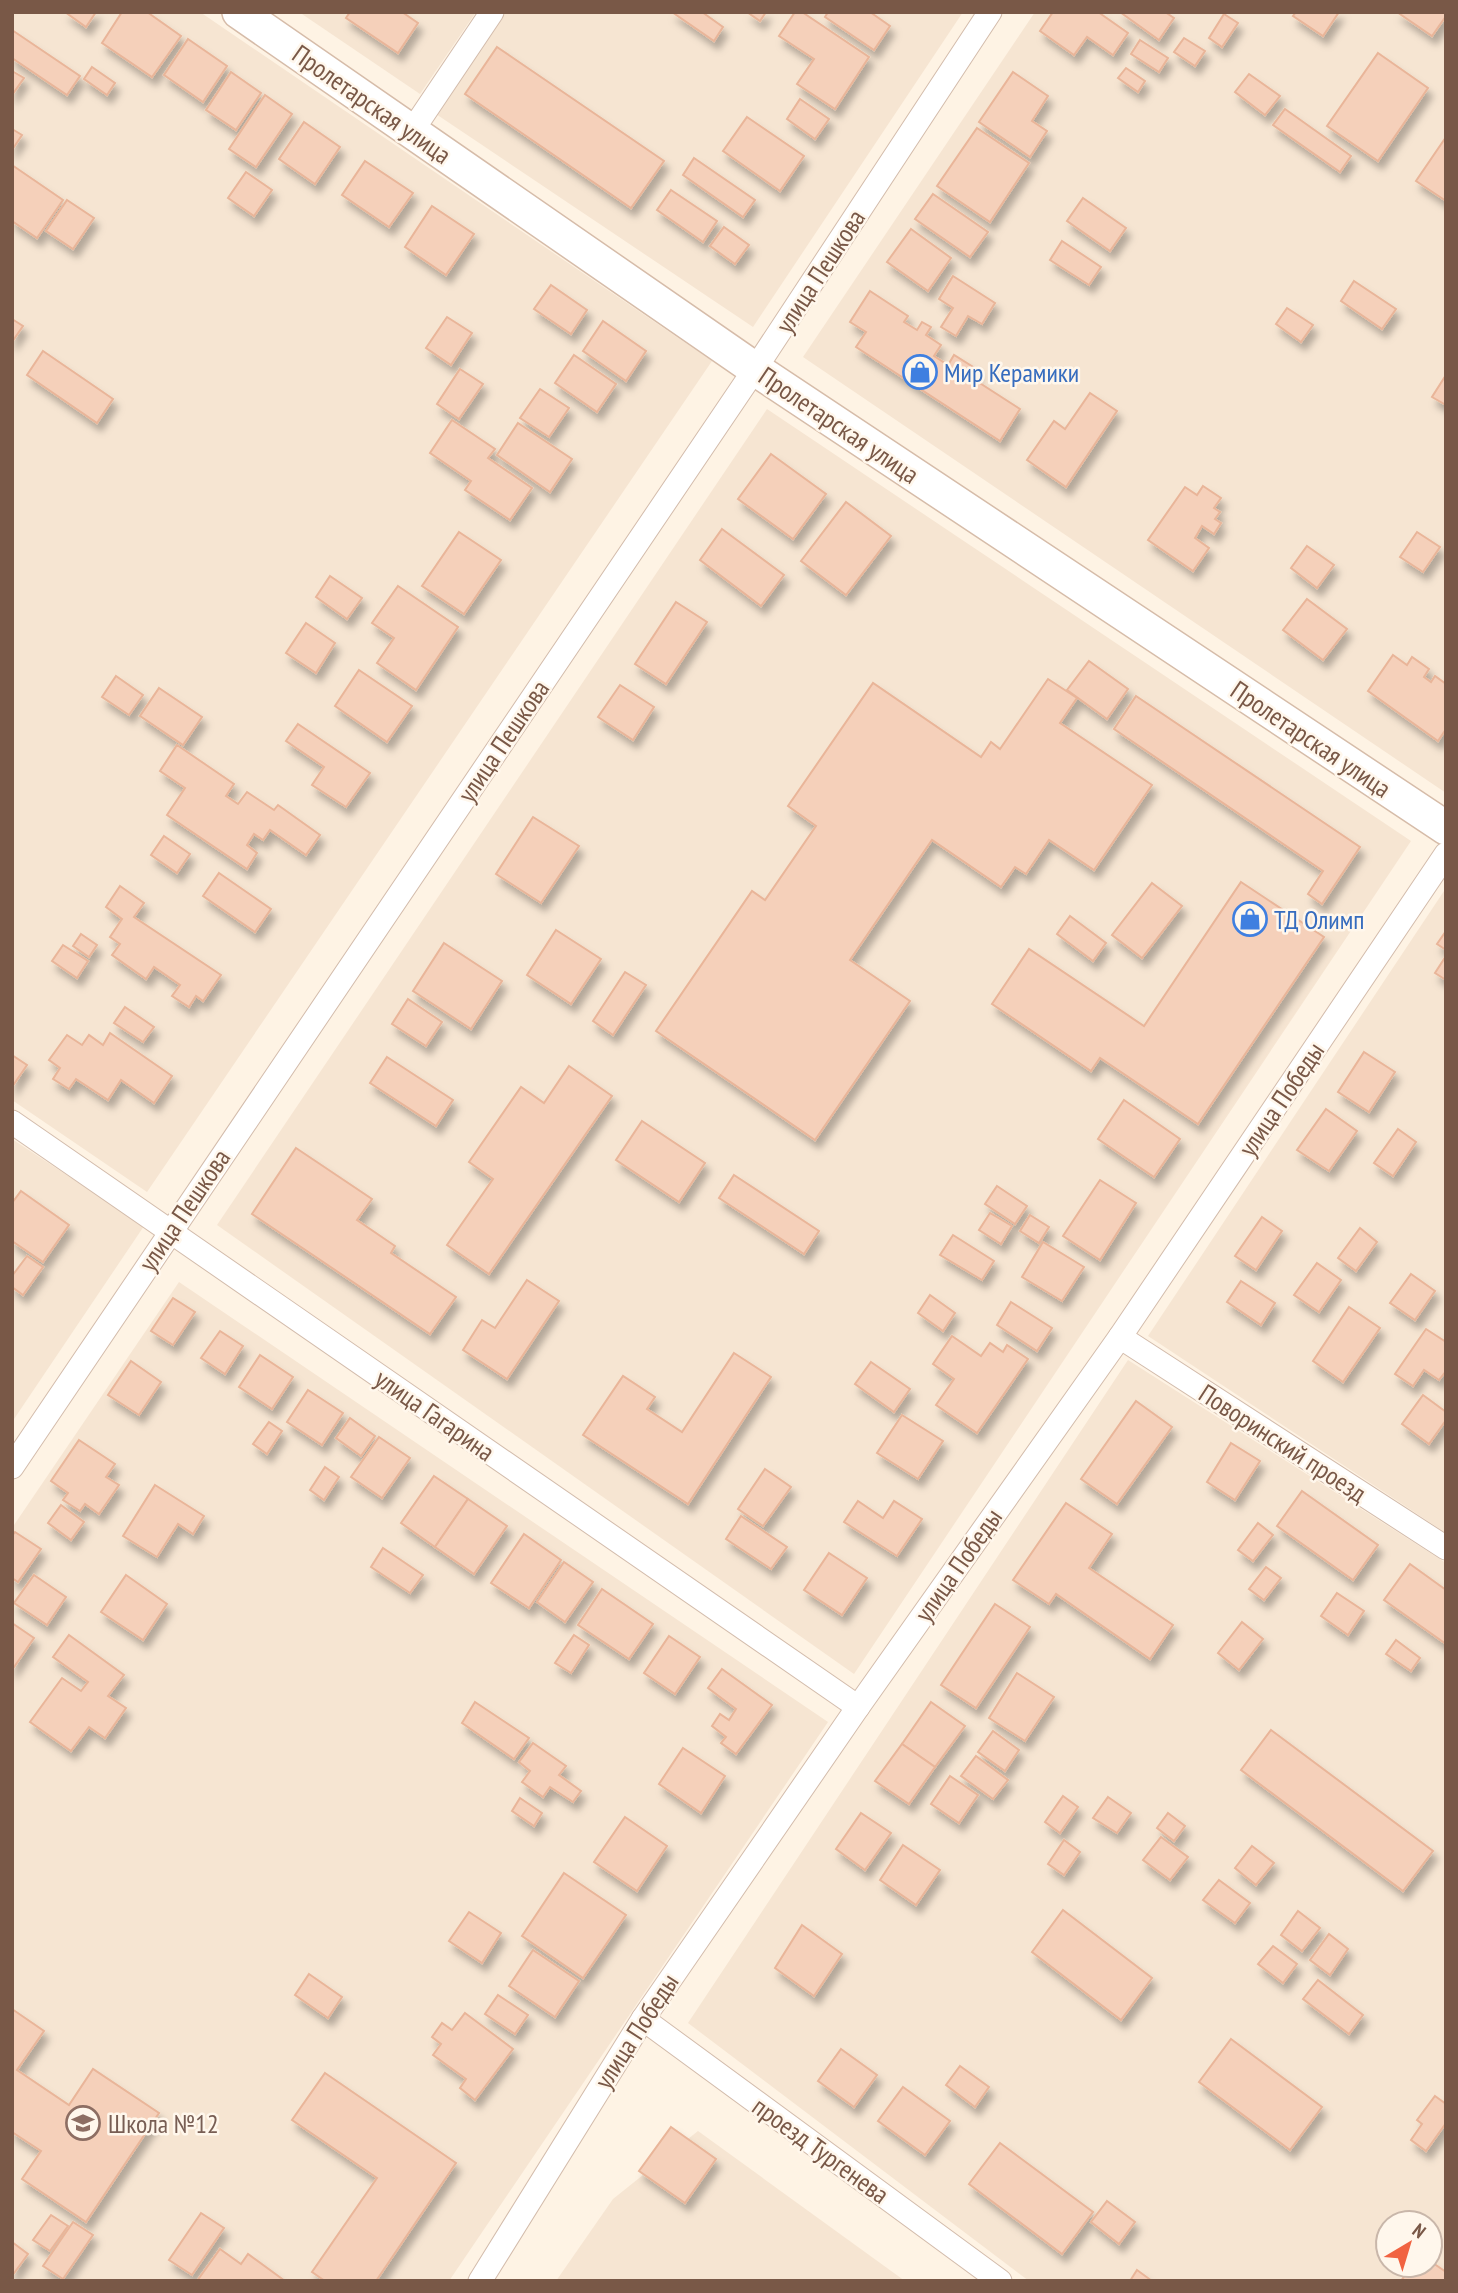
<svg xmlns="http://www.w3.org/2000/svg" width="1458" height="2293" font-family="'PT Sans Narrow',sans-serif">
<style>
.residential{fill:#f6e5d2;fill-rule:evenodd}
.building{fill:#f5d0ba;stroke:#e9b599;stroke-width:2;filter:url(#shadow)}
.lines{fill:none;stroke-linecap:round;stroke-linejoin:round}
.street-casing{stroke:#d3bcac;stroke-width:25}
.secondary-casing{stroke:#d6bca9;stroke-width:36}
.street{stroke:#fff;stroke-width:23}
.secondary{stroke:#fff;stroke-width:33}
.labels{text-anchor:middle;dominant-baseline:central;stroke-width:5;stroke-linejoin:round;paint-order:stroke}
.street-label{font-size:26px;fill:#795847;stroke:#fff7ec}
.shop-label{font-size:26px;fill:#366cbe;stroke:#fff7ec;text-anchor:start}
.education-label{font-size:26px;fill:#785e54;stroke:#fff7ec;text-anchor:start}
</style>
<defs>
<filter id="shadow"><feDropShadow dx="4.5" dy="8" stdDeviation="3.5" flood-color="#0004"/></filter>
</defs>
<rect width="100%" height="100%" fill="#fef3e4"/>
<g class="residential">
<path d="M12 12H200L712 361 147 1192 12 1100Z"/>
<path d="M299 12H476L420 94Z"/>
<path d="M499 12H963L753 327 433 112Z"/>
<path d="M1035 12H1446V793L803 357Z"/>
<path d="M767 409 1411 841 854 1674 217 1225Z"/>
<path d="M1446 888V1533L1148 1336Z"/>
<path d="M12 1139 144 1226 12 1422Z"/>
<path d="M179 1282 828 1722 449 2281H12V1528Z"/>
<path d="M1128 1360 1446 1563V2281H1029L688 2023ZM1388 2223H1430V2265H1388Z"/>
<path d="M698 2131 905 2281H556L613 2199Z"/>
</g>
<g class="building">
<path d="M65 12H96L86 27Z"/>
<path d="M122 12H147L181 36 152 77 102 43Z"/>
<path d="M350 12H402L418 23 398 53 346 18Z"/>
<path d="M672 12H702L723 27 714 41Z"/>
<path d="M747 12H766L760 21Z"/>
<path d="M795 12H802L869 57 835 109 797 84 814 59 779 36Z"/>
<path d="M828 12H870L890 26 874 50 825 17Z"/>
<path d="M1053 12H1098L1128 33 1113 55 1087 37 1074 55 1040 31Z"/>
<path d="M1120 12H1165L1174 18 1159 40Z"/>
<path d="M1296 12H1339L1323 36 1293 16Z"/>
<path d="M1397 12H1446V16L1432 36Z"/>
<path d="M1224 14 1238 23 1222 47 1209 38Z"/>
<path d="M12 30 80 76 67 95 12 58Z"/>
<path d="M1184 38 1205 51 1195 66 1174 52Z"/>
<path d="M188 39 227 66 203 102 164 75Z"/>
<path d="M1140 40 1168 58 1159 72 1131 54Z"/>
<path d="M497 47 664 161 631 208 465 94Z"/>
<path d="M1378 53 1428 88 1378 161 1327 126Z"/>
<path d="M92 67 115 83 107 95 84 79Z"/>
<path d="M1126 68 1145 81 1138 92 1118 78Z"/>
<path d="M12 71 24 78 12 95Z"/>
<path d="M231 72 261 93 236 130 206 110Z"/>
<path d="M1013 72 1048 96 1032 121 1047 131 1030 157 979 122Z"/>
<path d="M1249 74 1280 96 1265 115 1235 92Z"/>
<path d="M265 95 292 114 256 167 229 149Z"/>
<path d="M800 99 829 119 815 139 787 119Z"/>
<path d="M1285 109 1351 156 1340 172 1273 125Z"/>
<path d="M747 117 804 156 780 191 723 151Z"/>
<path d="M304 122 340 147 315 184 279 159Z"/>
<path d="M977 128 1029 163 990 222 937 186Z"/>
<path d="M12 129 22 135 12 150Z"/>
<path d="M1446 137V201L1416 181Z"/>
<path d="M694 158 755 200 743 217 683 175Z"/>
<path d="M365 161 413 193 389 227 342 195Z"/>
<path d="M12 165 63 200 37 238 12 221Z"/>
<path d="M246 172 272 190 254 216 228 198Z"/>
<path d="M671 190 717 221 703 242 657 210Z"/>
<path d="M933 194 988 232 970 257 915 219Z"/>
<path d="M1083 198 1126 228 1110 251 1067 221Z"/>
<path d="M67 200 94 218 73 249 46 231Z"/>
<path d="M432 206 474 234 446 275 405 247Z"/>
<path d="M724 227 749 245 735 264 710 246Z"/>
<path d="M911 229 951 258 928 291 887 262Z"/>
<path d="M1062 241 1101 267 1089 285 1050 260Z"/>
<path d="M953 276 995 303 982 324 968 316 956 336 941 327 953 308 939 299Z"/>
<path d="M1354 281 1396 309 1382 329 1341 301Z"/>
<path d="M551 285 587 310 571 334 534 309Z"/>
<path d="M870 291 908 316 904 322 917 330 922 322 931 327 926 335 941 345 934 356 948 365 954 355 978 370 972 378 1020 409 1000 441 856 347 866 332 850 322Z"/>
<path d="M1287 308 1313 325 1301 342 1276 324Z"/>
<path d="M447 317 472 333 451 365 426 348Z"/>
<path d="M12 319 23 326 12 342Z"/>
<path d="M603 321 646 351 626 381 583 351Z"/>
<path d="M43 351 113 399 97 423 27 375Z"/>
<path d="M574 355 616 384 597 412 555 383Z"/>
<path d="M460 369 483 384 459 419 437 404Z"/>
<path d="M1446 375V405L1432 397Z"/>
<path d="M540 389 569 408 549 437 520 418Z"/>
<path d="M1090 393 1117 411 1066 487 1027 460 1054 421 1065 429Z"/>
<path d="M452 420 495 449 488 458 532 488 510 520 465 490 471 481 430 453Z"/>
<path d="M518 423 572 459 550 492 497 455Z"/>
<path d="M771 454 826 494 793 539 738 499Z"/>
<path d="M1203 486 1221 498 1214 508 1220 512 1215 519 1221 523 1214 534 1202 526 1195 538 1209 548 1193 571 1148 540 1185 487 1197 495Z"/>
<path d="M846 502 891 536 846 595 801 561Z"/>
<path d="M722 529 784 575 761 606 700 560Z"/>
<path d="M459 532 501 560 464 614 422 586Z"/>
<path d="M1417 532 1440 547 1423 572 1400 557Z"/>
<path d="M1307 546 1334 565 1317 588 1291 568Z"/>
<path d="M330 576 362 598 347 619 316 597Z"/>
<path d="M398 586 458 627 416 690 377 663 394 638 372 623Z"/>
<path d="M1307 599 1347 629 1323 660 1283 630Z"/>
<path d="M676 602 707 622 666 684 635 664Z"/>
<path d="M306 623 335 643 316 673 286 653Z"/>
<path d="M1393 655 1407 665 1412 657 1429 669 1424 677 1431 682 1435 676 1446 684V729L1438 741 1368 691Z"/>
<path d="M1089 661 1128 689 1107 719 1067 690Z"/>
<path d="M359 670 412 706 387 742 335 706Z"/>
<path d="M116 676 143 695 129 715 102 697Z"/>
<path d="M1048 679 1077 698 1060 723 1152 785 1094 870 1049 840 1026 874 1015 867 1001 887 932 840 850 960 910 1001 815 1140 656 1031 752 891 765 900 816 826 788 806 873 683 981 757 991 742 1000 749Z"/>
<path d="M620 685 654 707 633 740 598 717Z"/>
<path d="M159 688 202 717 183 745 140 716Z"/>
<path d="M1136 696 1360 847 1322 904 1308 894 1323 871 1114 729Z"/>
<path d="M298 724 370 773 346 807 312 785 324 767 286 741Z"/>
<path d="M177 745 234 784 226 796 238 804 247 792 274 810 278 805 320 835 306 855 270 830 263 840 254 834 247 845 257 853 247 869 167 815 185 788 160 771Z"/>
<path d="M533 817 579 846 541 903 496 874Z"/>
<path d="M164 836 190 854 177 873 151 855Z"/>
<path d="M219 873 271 909 255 932 203 896Z"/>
<path d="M1241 882 1324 937 1198 1124 1100 1058 1091 1071 992 1004 1029 949 1144 1026Z"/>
<path d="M1152 883 1182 906 1142 958 1112 935Z"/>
<path d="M120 886 144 903 134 917 221 975 203 1001 196 996 189 1007 172 996 180 985 154 967 146 979 112 955 120 944 110 937 122 919 106 907Z"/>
<path d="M1070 916 1106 943 1093 961 1057 934Z"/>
<path d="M556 930 601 959 571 1004 527 975Z"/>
<path d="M1446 931V950L1437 944Z"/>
<path d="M81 934 97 945 89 957 73 946Z"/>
<path d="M444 943 502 981 471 1029 413 991Z"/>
<path d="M63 945 88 961 77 978 52 961Z"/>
<path d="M1446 956V980L1435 973Z"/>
<path d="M625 972 646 985 613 1035 593 1021Z"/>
<path d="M408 999 442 1022 426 1046 392 1024Z"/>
<path d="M125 1007 154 1027 143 1042 114 1023Z"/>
<path d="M110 1033 172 1076 154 1103 121 1080 108 1100 76 1079 69 1089 53 1079 60 1068 49 1060 67 1035 82 1045 89 1035 103 1045Z"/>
<path d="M1364 1052 1395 1072 1369 1112 1338 1092Z"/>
<path d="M12 1055 27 1065 12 1087Z"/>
<path d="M387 1057 453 1100 436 1126 370 1083Z"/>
<path d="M569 1066 612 1096 489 1274 447 1245 493 1179 469 1162 521 1087 544 1103Z"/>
<path d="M1124 1100 1180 1139 1154 1177 1098 1139Z"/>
<path d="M1326 1109 1357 1131 1329 1171 1297 1150Z"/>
<path d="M642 1121 705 1163 679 1202 616 1160Z"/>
<path d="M1398 1129 1416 1142 1393 1176 1374 1163Z"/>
<path d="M296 1148 372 1199 357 1220 395 1246 391 1253 456 1297 430 1334 252 1214Z"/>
<path d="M734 1175 819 1231 804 1254 719 1198Z"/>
<path d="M1100 1180 1136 1203 1100 1260 1063 1236Z"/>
<path d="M997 1186 1027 1206 1015 1224 985 1204Z"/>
<path d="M21 1191 69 1225 43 1262 12 1241V1203Z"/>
<path d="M990 1213 1012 1226 1001 1244 979 1230Z"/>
<path d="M1030 1215 1049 1227 1039 1243 1020 1231Z"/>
<path d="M1262 1217 1282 1231 1256 1270 1235 1256Z"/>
<path d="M1360 1228 1377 1242 1356 1271 1338 1258Z"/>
<path d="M953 1235 994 1261 982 1280 940 1255Z"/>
<path d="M1043 1242 1084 1267 1062 1301 1022 1277Z"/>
<path d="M27 1256 43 1267 23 1295 12 1287V1276Z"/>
<path d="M1317 1263 1341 1280 1319 1312 1294 1295Z"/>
<path d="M1411 1274 1435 1291 1415 1320 1390 1303Z"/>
<path d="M527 1280 559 1301 507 1379 463 1350 482 1320 495 1328Z"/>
<path d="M1241 1281 1275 1303 1261 1325 1227 1302Z"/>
<path d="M930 1295 955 1313 943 1331 918 1313Z"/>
<path d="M173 1298 195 1312 173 1345 151 1331Z"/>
<path d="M1011 1302 1052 1328 1037 1351 997 1325Z"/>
<path d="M1349 1307 1380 1328 1343 1382 1313 1361Z"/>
<path d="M1426 1329 1446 1342V1371L1439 1380 1424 1370 1413 1386 1395 1374Z"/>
<path d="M220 1331 243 1346 225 1374 201 1358Z"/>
<path d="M952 1336 981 1356 990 1343 1003 1352 1007 1345 1028 1359 977 1433 936 1405 954 1379 933 1364Z"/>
<path d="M734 1353 771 1377 688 1504 583 1435 623 1376 655 1397 647 1409 682 1432Z"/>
<path d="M260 1355 293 1377 272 1409 239 1387Z"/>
<path d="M131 1361 161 1382 139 1415 108 1395Z"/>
<path d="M871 1362 910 1389 894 1412 855 1384Z"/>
<path d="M308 1390 343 1413 322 1445 287 1422Z"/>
<path d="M1423 1395 1446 1412V1420L1429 1444 1402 1424Z"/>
<path d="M1136 1401 1172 1427 1117 1504 1081 1479Z"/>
<path d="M902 1415 943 1441 918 1479 877 1453Z"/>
<path d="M350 1418 375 1436 361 1456 336 1438Z"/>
<path d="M269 1422 282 1431 267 1454 253 1444Z"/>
<path d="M379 1437 410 1458 382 1498 351 1477Z"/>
<path d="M79 1440 115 1464 106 1477 119 1485 99 1514 85 1504 80 1511 63 1500 68 1493 51 1481Z"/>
<path d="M1231 1443 1260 1461 1235 1500 1207 1482Z"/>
<path d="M325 1467 339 1477 324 1500 310 1490Z"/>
<path d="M765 1469 791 1487 763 1526 738 1509Z"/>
<path d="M434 1476 468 1499 435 1547 401 1523Z"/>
<path d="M155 1485 204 1516 193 1534 178 1524 157 1557 123 1536Z"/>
<path d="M1302 1491 1378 1545 1353 1580 1277 1526Z"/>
<path d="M468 1499 507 1526 474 1574 435 1547Z"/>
<path d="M858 1501 883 1518 894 1501 922 1519 897 1556 844 1522Z"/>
<path d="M1066 1503 1112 1534 1089 1568 1173 1625 1150 1659 1056 1594 1049 1604 1013 1580Z"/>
<path d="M61 1505 84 1522 71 1540 48 1523Z"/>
<path d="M741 1516 787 1547 771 1569 726 1539Z"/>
<path d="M1258 1523 1273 1535 1253 1561 1238 1550Z"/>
<path d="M15 1532 41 1549 18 1582 12 1578V1536Z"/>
<path d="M524 1534 561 1560 529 1608 491 1583Z"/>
<path d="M383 1548 423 1575 410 1593 371 1567Z"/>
<path d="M829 1553 867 1578 842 1615 804 1590Z"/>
<path d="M564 1562 593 1582 565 1622 537 1602Z"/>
<path d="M1410 1564 1446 1590V1644L1384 1600Z"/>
<path d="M1266 1567 1281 1578 1264 1600 1249 1589Z"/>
<path d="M34 1575 66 1597 47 1625 14 1603Z"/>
<path d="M126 1575 167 1604 143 1640 101 1612Z"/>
<path d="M602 1589 653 1624 629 1659 578 1625Z"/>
<path d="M1337 1593 1364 1611 1348 1635 1321 1616Z"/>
<path d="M995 1604 1030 1627 976 1708 941 1685Z"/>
<path d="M1242 1622 1263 1639 1239 1670 1218 1653Z"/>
<path d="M12 1623 34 1638 12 1670Z"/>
<path d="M69 1635 124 1675 108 1696 126 1708 105 1738 89 1727 71 1751 30 1722 62 1678 81 1691 88 1682 53 1657Z"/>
<path d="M574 1635 589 1645 571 1673 555 1663Z"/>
<path d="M669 1636 700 1657 675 1694 644 1673Z"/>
<path d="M1396 1640 1420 1658 1411 1671 1386 1654Z"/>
<path d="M722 1669 772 1705 736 1754 721 1743 726 1737 712 1726 720 1714 729 1720 736 1709 708 1688Z"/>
<path d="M1017 1673 1054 1697 1025 1741 989 1718Z"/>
<path d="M475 1702 529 1738 514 1759 462 1723Z"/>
<path d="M931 1702 965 1726 935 1767 902 1744Z"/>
<path d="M1271 1730 1433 1851 1403 1891 1241 1770Z"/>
<path d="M993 1731 1019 1750 1005 1771 978 1752Z"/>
<path d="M533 1743 566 1766 559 1775 581 1791 573 1802 550 1787 543 1797 522 1782 530 1771 519 1762Z"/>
<path d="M902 1744 935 1767 909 1804 875 1781Z"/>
<path d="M683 1748 725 1776 701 1813 659 1784Z"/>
<path d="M976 1756 1008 1780 993 1799 961 1776Z"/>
<path d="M950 1776 978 1795 959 1823 931 1804Z"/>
<path d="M1063 1796 1078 1807 1060 1833 1045 1822Z"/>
<path d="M1108 1797 1131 1813 1117 1833 1093 1818Z"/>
<path d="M520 1798 542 1813 534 1826 512 1811Z"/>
<path d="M861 1813 891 1833 865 1870 836 1849Z"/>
<path d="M1168 1813 1185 1826 1174 1841 1157 1828Z"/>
<path d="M625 1817 667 1846 637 1891 594 1862Z"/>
<path d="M1161 1837 1188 1857 1170 1880 1143 1860Z"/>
<path d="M1064 1840 1080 1852 1064 1875 1048 1864Z"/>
<path d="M903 1845 940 1870 916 1905 880 1880Z"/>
<path d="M1252 1846 1274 1863 1256 1885 1235 1868Z"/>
<path d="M564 1873 626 1915 583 1978 522 1936Z"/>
<path d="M1219 1880 1250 1903 1235 1923 1203 1900Z"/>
<path d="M1063 1910 1152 1978 1121 2020 1032 1952Z"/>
<path d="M1298 1911 1320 1928 1302 1951 1281 1935Z"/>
<path d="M469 1912 501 1933 482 1963 449 1941Z"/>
<path d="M802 1925 842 1954 814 1996 775 1968Z"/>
<path d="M1329 1934 1348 1949 1330 1975 1310 1960Z"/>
<path d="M1273 1946 1297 1964 1283 1983 1258 1964Z"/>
<path d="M533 1950 579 1981 555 2017 509 1986Z"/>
<path d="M309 1974 342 1997 328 2018 295 1995Z"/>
<path d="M1318 1980 1363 2015 1349 2034 1303 1999Z"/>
<path d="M498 1995 528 2015 515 2034 485 2014Z"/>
<path d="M12 2009 44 2031 17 2070 69 2105 93 2069 159 2113 86 2222 22 2179 41 2151 12 2132Z"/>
<path d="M465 2013 513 2049 475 2100 460 2088 466 2079 433 2055 441 2044 432 2037 442 2023 452 2030Z"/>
<path d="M1231 2039 1322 2107 1290 2150 1199 2082Z"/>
<path d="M841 2049 877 2075 854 2107 818 2081Z"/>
<path d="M960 2066 989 2087 975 2107 946 2085Z"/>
<path d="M325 2073 456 2163 376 2281H325L312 2272 377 2178 292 2120Z"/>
<path d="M903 2087 950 2121 925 2155 878 2121Z"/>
<path d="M1435 2096 1446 2104V2123L1426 2151 1411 2140 1422 2124 1417 2120Z"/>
<path d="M671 2127 716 2159 685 2203 639 2171Z"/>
<path d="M1000 2143 1093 2212 1062 2254 969 2184Z"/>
<path d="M1107 2201 1135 2222 1119 2244 1091 2222Z"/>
<path d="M201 2213 224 2228 192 2275 169 2260Z"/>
<path d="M51 2215 68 2226 50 2251 33 2240Z"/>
<path d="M73 2222 93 2235 63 2279 43 2266Z"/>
<path d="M12 2242 28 2254 12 2276Z"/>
<path d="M220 2249 241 2264 248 2254 285 2281H197Z"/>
<path d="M1430 2261 1446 2272 1445 2281H1401L1412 2265H1430Z"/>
<path d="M1137 2270 1152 2281H1130Z"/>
</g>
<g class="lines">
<g class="street-casing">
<g id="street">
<path d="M412 131 492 12"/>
<path d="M12 1122 858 1707"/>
<path d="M1120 1337 1446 1548"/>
<path d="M12 1467 755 369 990 12"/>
<path d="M643 2019 1000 2281"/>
<path d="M480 2281 643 2019 858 1707 1120 1337 1446 854"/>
</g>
</g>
<g class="secondary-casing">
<path id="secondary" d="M239 12 755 369 1446 828"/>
</g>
<use href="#street" class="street"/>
<use href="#secondary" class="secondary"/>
</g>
<defs>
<g id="shop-ring" transform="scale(1.75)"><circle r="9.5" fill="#fff7ec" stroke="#3f7fe0" stroke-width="1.5"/><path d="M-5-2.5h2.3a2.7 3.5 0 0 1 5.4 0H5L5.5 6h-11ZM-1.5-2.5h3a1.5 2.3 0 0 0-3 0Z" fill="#3f7fe0"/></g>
<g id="school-ring" transform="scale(1.75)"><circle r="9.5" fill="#fff7ec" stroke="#8d6e63" stroke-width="1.5"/><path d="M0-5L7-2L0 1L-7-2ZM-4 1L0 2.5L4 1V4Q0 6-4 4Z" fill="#8d6e63"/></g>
</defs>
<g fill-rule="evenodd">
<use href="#shop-ring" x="920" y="372"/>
<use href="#shop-ring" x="1250" y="919"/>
<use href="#school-ring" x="83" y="2123"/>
</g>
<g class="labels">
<g class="street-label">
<text transform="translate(372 104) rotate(35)">Пролетарская улица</text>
<text transform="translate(820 271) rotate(-57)">улица Пешкова</text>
<text transform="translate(839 425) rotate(34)">Пролетарская улица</text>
<text transform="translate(1311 739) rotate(34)">Пролетарская улица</text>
<text transform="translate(503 741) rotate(-56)">улица Пешкова</text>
<text transform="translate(1281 1099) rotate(-56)">улица Победы</text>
<text transform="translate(184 1210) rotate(-56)">улица Пешкова</text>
<text transform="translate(435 1415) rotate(35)">улица Гагарина</text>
<text transform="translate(1283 1443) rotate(33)">Поворинский проезд</text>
<text transform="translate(958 1565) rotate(-55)">улица Победы</text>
<text transform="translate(636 2031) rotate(-57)">улица Победы</text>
<text transform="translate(821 2150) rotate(36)">проезд Тургенева</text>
</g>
<g class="shop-label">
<text x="944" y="372">Мир Керамики</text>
<text x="1274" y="919">ТД Олимп</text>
</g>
<g class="education-label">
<text x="108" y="2123">Школа №12</text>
</g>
</g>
<rect width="1458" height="2293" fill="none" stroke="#795847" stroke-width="28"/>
<g transform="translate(1409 2244) rotate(38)"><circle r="33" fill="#fff7ec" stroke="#c9b7aa" stroke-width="2"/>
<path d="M0-5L12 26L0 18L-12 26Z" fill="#f16341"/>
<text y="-10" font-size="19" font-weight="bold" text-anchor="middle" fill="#795847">N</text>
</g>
</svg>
